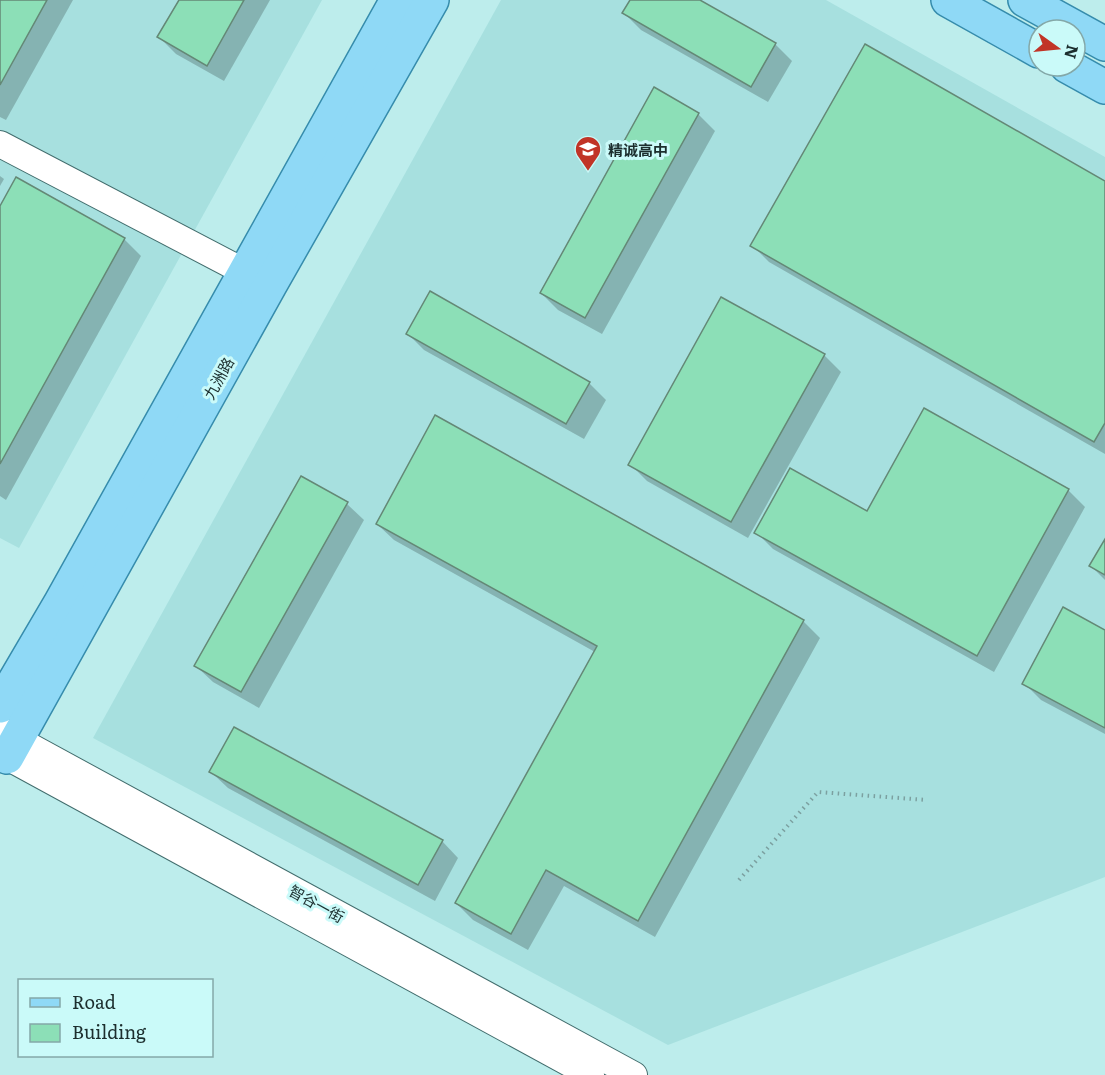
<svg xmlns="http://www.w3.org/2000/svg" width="1105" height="1075" font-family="Literata,'Noto Sans SC',serif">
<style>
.built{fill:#a7e0df}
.shadow{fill:#0003}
.building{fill:#8cdfb7;stroke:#648876;stroke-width:1.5}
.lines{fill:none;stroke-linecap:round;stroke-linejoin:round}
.minor-casing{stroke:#426d6d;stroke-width:28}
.major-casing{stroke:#368cac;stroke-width:36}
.path{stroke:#7ca0a0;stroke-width:4;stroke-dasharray:1.5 4.5;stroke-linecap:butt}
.minor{stroke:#fff;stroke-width:26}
.major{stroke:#8fd9f6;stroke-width:33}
.labels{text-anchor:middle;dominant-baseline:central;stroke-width:6;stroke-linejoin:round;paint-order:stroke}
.poi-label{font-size:15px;font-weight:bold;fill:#1c2e2e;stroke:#cafaf9;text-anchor:start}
.street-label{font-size:15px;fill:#1c2e2e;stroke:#cafaf9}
</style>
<rect width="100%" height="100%" fill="#bdedec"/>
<g class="built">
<path d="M0 0H322L19 548 0 538Z"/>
<path d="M501 0H826L1105 157V877L668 1045 93 738Z"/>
</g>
<g class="shadow">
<path d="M0 0H73L6 120 0 117Z"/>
<path d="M180 0H270L224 81 176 54 159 37Z"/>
<path d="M631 0H697L775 44 792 61 768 102 641 30 624 13Z"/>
<path d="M698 114 715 131 602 334 558 310 541 293Z"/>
<path d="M0 176 4 179 0 186Z"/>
<path d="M1105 182V454L769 262 752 245Z"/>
<path d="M0 209 124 239 141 256 6 500 0 496Z"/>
<path d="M407 333 589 383 606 400 584 439 424 350Z"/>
<path d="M824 355 841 372 748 538 647 481 630 464Z"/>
<path d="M1068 490 1085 507 994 672 773 549 756 532 868 513Z"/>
<path d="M347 504 364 520 259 708 213 682 196 666Z"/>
<path d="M377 524 803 621 820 638 655 937 564 886 528 950 473 920 456 903 595 652 394 540Z"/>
<path d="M1105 542V580L1091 566Z"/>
<path d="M1105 631V734L1041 700 1024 683Z"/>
<path d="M211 772 442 841 458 858 435 901 228 788Z"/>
</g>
<g class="building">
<path d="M0 0H47L0 85Z"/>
<path d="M179 0H244L207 66 157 37Z"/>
<path d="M630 0H700L776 43 751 87 622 13Z"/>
<path d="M865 44 1105 181V423L1094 442 750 246Z"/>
<path d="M654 87 699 113 585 318 540 293Z"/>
<path d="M16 177 125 238 0 464V206Z"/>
<path d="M430 291 590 382 566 424 406 334Z"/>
<path d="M721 297 825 354 731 522 628 465Z"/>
<path d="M924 408 1069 489 977 656 754 533 790 468 867 511Z"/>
<path d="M435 415 804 620 638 921 546 870 511 934 455 903 597 646 376 524Z"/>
<path d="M301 476 348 502 241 692 194 666Z"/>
<path d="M1105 539V575L1089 566Z"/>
<path d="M1063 607 1105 630V728L1022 684Z"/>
<path d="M234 727 443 840 418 885 209 772Z"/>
</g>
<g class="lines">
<g class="minor-casing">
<g id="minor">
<path d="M0 144 262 281"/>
<path d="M0 730 634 1075"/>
<path d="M0 753 591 1075"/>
</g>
</g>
<g class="major-casing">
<g id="major">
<path d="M948 0 1039 51"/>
<path d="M1025 0 1105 44"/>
<path d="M1067 66 1105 87"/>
<path d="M0 706 61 602 397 0"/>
<path d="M7 757 270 285 432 0"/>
</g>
</g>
<path class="path" d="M739 880 818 792 927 800"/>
<use href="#minor" class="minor"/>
<use href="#major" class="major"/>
</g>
<defs>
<g id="school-pin" transform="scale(1.35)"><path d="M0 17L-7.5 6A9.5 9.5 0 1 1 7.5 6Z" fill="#c13427" stroke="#cafaf9"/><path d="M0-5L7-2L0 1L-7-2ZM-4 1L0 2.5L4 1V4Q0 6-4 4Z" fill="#fff"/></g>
</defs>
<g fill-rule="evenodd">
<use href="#school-pin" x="588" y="149"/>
</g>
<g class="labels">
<g class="poi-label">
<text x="608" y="149">精诚高中</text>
</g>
<g class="street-label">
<text transform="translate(218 378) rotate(-61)">九洲路</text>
<text transform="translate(317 903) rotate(29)">智谷一街</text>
</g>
</g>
<rect x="18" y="979" width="195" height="78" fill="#cafaf9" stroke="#84a8a8" stroke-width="1.5"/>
<rect x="30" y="998" width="30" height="9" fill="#8fd9f6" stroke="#84a8a8" stroke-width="1.5"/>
<text x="72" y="1009" font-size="18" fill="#1c2e2e">Road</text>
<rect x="30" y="1024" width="30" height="18" fill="#8cdfb7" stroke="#84a8a8" stroke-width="1.5"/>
<text x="72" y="1039" font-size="18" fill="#1c2e2e">Building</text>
<g transform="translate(1057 48) rotate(105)"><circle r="28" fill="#cafaf9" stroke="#84a8a8" stroke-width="1.5"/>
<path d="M0-4.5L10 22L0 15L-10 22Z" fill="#c13427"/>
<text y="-9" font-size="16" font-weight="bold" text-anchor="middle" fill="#1c2e2e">N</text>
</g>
</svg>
